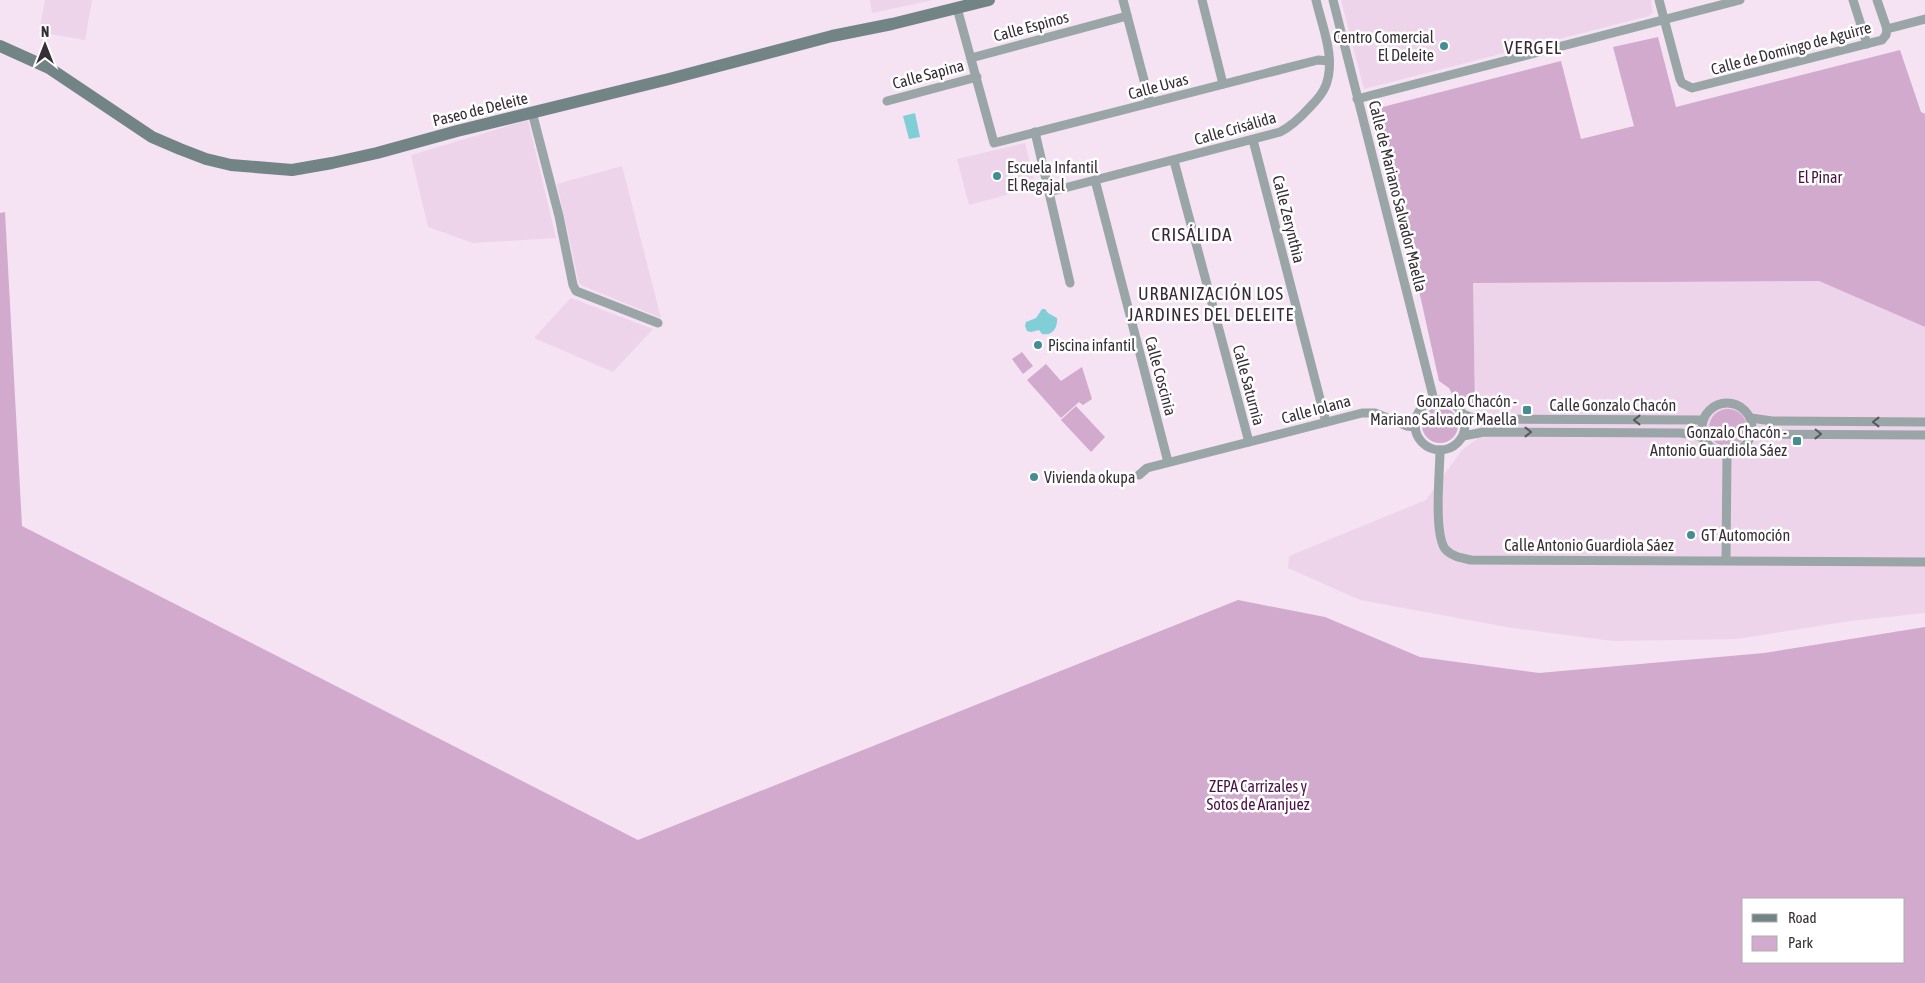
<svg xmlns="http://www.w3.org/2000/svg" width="1925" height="983" font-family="'Asap Condensed',sans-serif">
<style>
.built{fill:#eed4eb}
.green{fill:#d2aacd;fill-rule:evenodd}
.water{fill:#81cfd6}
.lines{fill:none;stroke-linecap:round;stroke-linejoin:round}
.minor{stroke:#99a5a6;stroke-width:9}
.secondary{stroke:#728486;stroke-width:12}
.oneway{stroke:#59585d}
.poi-dot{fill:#458d93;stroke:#fff;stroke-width:2}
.labels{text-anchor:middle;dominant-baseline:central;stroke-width:5;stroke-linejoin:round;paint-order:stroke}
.street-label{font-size:16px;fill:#372f36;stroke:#fff}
.poi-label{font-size:16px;fill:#372f36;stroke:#fff;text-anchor:start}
.park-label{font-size:16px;fill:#491246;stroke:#fff}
.neighbourhood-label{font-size:18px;letter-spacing:1px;fill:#382936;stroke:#fff}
.quarter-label{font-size:19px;letter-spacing:1px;fill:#382936;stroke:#fff}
</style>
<rect width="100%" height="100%" fill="#f5e2f3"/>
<g class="built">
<path d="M45 0H92L85 40 39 32Z"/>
<path d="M870 0H933L872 13Z"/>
<path d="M1341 0H1651L1653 13 1649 16 1364 89Z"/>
<path d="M528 120 556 238 473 243 428 227 411 155Z"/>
<path d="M1025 143 1036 187 969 205 957 159Z"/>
<path d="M622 166 661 318 583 286 579 283 557 184Z"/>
<path d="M1819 281 1925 327V613L1850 621 1737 639 1613 641 1512 628 1360 600 1288 568 1289 556 1426 500 1462 450 1477 439 1472 283Z"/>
<path d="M571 298 653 329 613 372 534 338Z"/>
</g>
<g class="green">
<path d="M1658 37 1676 107 1900 50 1921 112 1925 114V327L1819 281 1473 283 1475 405 1465 398 1461 411 1449 388 1439 381 1418 286 1371 110 1561 61 1581 139 1634 126 1613 47Z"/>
<path d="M5 212 22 526 638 840 1238 600 1325 617 1420 657 1539 673 1764 653 1925 627V983H0V213ZM1744 899H1904V962H1744Z"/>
<path d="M1022 352 1033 366 1023 374 1012 359Z"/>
<path d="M1046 364 1061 381 1082 367 1092 399 1083 405 1079 402 1061 418 1027 380Z"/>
<path d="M1076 406 1105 437 1091 452 1061 420Z"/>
<circle cx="1440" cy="425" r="18"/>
<circle cx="1728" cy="428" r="19"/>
</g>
<g class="water">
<path d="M915 113 920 137 909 139 903 116Z"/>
<path d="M1042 309H1045L1048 313 1057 318C1058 327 1053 336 1042 334L1039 330 1031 332 1027 331 1025 326 1026 322 1036 318Z"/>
</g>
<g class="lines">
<g class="minor">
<path d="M1123 0 1150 103"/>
<path d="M1202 0 1223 84"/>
<path d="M1333 0 1434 400"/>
<path d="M1659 0 1680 79 1682 83 1692 88 1882 40 1886 35 1887 29 1925 19"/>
<path d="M1853 0 1867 44"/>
<path d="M1877 0 1887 29"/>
<path d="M957 8 994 143 1267 73 1318 60 1329 61"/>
<path d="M971 58 1127 16"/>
<path d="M1357 99 1740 0"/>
<path d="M887 101 977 77"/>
<path d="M532 112 559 216 573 285 576 291 658 323"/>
<path d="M1035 132 1070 283"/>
<path d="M1253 140 1326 422"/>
<path d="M1174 161 1249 442"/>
<path d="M1095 180 1168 462"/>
<path d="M1049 192 1280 132C1292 126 1301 117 1310 107 1316 101 1323 93 1326 85 1336 58 1322 26 1316 0"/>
<circle cx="1440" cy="425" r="25"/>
<circle cx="1727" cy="428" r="25"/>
<path d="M1463 414 1470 417 1484 419 1703 420"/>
<path d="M1751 418 1772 421 1925 422"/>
<path d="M1752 434 1925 435"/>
<path d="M1463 436 1484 432 1681 433 1696 435 1704 439"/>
<path d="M1440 450C1440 471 1433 536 1446 550 1453 557 1462 558 1471 560L1925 562"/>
<path d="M1139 475 1147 468 1362 413H1375L1407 426 1415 427"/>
<path d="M1726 560 1727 454"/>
</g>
<path class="secondary" d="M0 46 49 68 152 137 180 149 206 159 231 165 292 170 332 163 377 153 457 131 669 79 832 36 892 24 989 0"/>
</g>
<defs><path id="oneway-chevron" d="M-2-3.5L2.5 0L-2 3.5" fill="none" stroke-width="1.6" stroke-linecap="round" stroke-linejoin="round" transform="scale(1.25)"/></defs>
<g class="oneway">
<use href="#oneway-chevron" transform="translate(1637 420) rotate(-180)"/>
<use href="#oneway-chevron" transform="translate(1876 422) rotate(-180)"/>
<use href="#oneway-chevron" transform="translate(1528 432)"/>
<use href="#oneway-chevron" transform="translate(1818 434) rotate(1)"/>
</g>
<g class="poi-dot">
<circle cx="1444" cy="46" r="5"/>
<circle cx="997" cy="176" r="5"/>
<circle cx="1038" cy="345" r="5"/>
<rect x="1522" y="405" width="10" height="10" rx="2.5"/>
<rect x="1792" y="436" width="10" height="10" rx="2.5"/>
<circle cx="1034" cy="477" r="5"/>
<circle cx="1691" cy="535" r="5"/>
</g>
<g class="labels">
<g class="street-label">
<text transform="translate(1031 26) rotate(-15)">Calle Espinos</text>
<text transform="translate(1791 48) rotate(-15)">Calle de Domingo de Aguirre</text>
<text transform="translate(928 74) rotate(-15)">Calle Sapina</text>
<text transform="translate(1158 86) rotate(-15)">Calle Uvas</text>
<text transform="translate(480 109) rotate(-14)">Paseo de Deleite</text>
<text transform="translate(1235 128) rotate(-16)">Calle Crisálida</text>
<text transform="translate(1398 196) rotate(76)">Calle de Mariano Salvador Maella</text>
<text transform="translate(1289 219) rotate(76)">Calle Zerynthia</text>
<text transform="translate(1161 376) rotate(75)">Calle Coscinia</text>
<text transform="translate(1249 385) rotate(75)">Calle Saturnia</text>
<text x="1613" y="405">Calle Gonzalo Chacón</text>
<text transform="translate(1316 409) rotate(-15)">Calle Iolana</text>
<text x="1589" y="545">Calle Antonio Guardiola Sáez</text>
</g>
<g class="poi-label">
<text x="1434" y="37" text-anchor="end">Centro Comercial<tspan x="1434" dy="18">El Deleite</tspan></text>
<text x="1007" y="167">Escuela Infantil<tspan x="1007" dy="18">El Regajal</tspan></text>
<text x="1048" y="345">Piscina infantil</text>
<text x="1517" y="401" text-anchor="end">Gonzalo Chacón -<tspan x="1517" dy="18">Mariano Salvador Maella</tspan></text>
<text x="1787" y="432" text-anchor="end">Gonzalo Chacón -<tspan x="1787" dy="18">Antonio Guardiola Sáez</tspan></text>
<text x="1044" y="477">Vivienda okupa</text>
<text x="1701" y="535">GT Automoción</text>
</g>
<g class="park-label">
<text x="1820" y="177">El Pinar</text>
<text x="1258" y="786">ZEPA Carrizales y<tspan x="1258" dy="18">Sotos de Aranjuez</tspan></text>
</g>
<g class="neighbourhood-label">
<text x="1211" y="293">URBANIZACIÓN LOS<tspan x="1211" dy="21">JARDINES DEL DELEITE</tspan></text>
</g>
<g class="quarter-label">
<text x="1533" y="47">VERGEL</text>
<text x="1192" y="234">CRISÁLIDA</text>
</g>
</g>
<rect x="1742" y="898" width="162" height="65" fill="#ffffff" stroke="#afacaf"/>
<rect x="1752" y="914" width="25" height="8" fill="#728486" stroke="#afacaf"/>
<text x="1788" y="923" font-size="15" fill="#372f36">Road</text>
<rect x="1752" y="936" width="25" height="15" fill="#d2aacd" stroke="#afacaf"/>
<text x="1788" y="948" font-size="15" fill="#372f36">Park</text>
<g transform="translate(45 45)" stroke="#ffffff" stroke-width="4" paint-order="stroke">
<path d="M0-4L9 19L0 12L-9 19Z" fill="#372f36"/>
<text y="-8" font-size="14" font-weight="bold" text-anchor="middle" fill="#372f36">N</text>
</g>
</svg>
